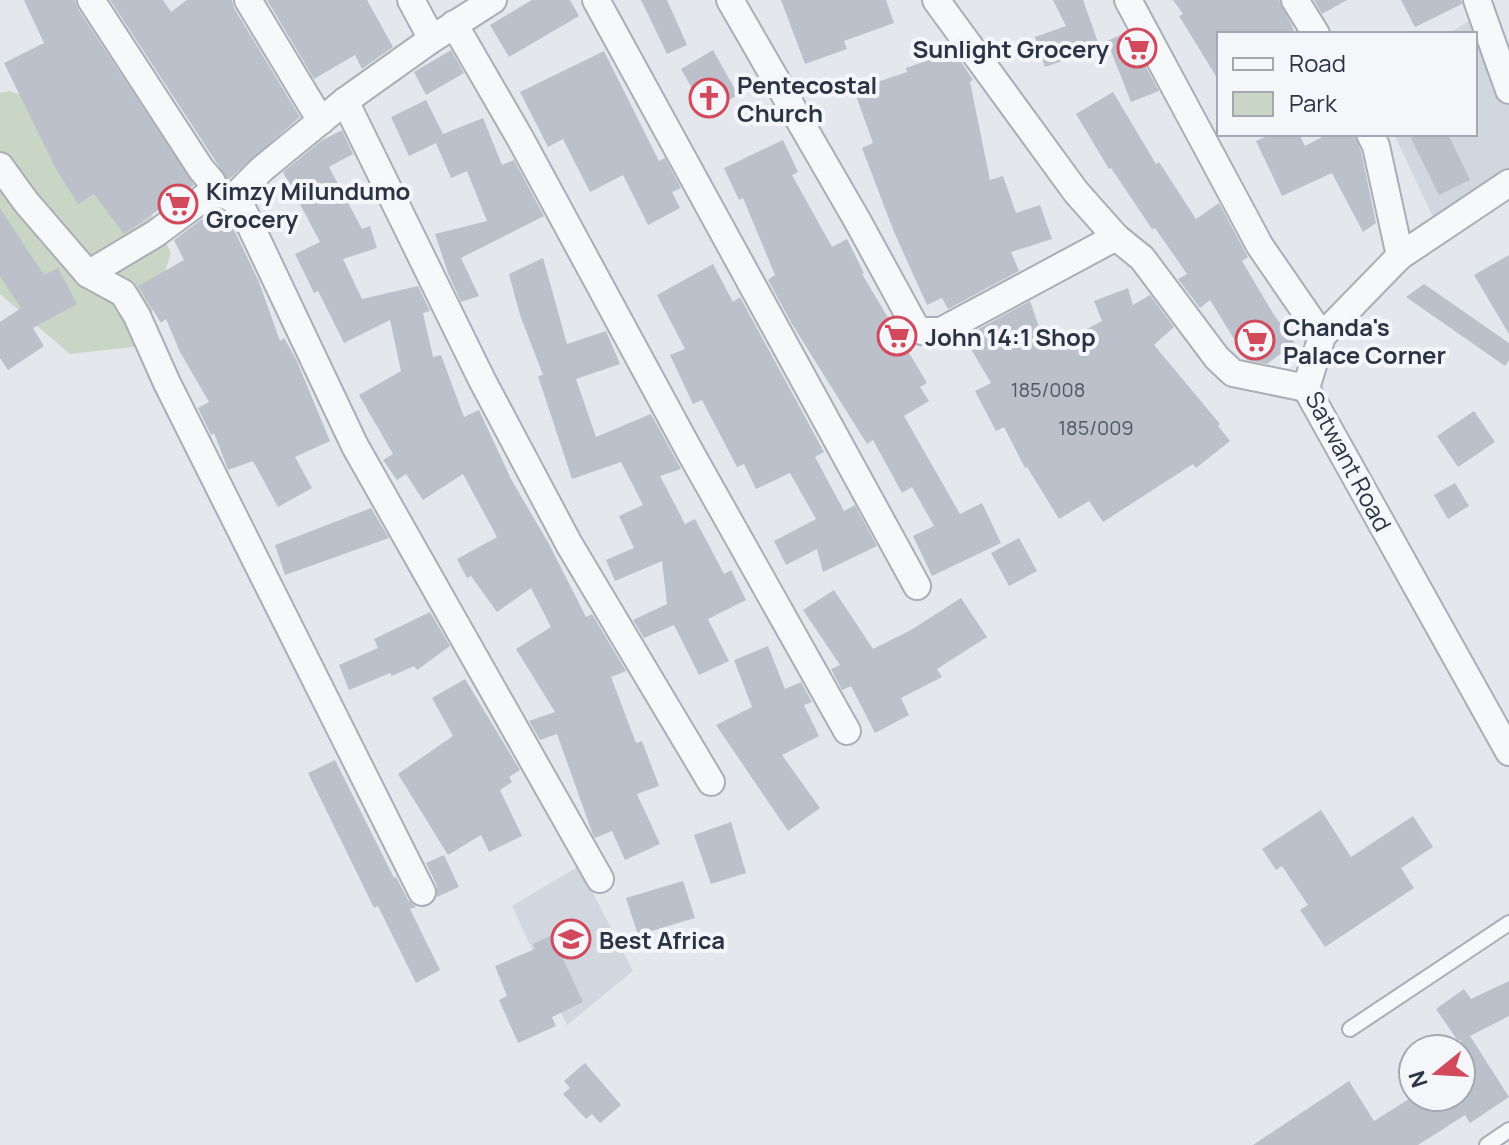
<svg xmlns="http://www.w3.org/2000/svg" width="1509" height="1145" font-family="Manrope,sans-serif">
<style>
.built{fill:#d2d6de}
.green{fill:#c9d6c5}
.building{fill:#bbc0ca}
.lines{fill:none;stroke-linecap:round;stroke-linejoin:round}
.service-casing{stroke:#a9aeb7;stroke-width:18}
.minor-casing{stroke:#a9aeb7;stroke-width:30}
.service{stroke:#f7f8fa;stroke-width:14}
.minor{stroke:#f7f8fa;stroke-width:26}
.labels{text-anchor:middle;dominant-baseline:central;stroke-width:8;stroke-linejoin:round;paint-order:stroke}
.number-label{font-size:20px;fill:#4f5766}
.poi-label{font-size:24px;font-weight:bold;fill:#2b3445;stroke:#f4f6f9;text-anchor:start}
.street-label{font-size:24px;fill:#2b3445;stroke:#f4f6f9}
</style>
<rect width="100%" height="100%" fill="#e4e7ec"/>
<g class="built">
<path d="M1469 21 1509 107V173L1433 217 1394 134H1475V34H1447Z"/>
<path d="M579 866 633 971 567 1025 512 906Z"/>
</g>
<path class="green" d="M9 91 105 120 171 253 141 346 70 354 0 294V93Z"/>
<g class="building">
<path d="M24 0H75L78 9 194 185 124 234 94 194 78 204 57 171 4 63 44 43Z"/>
<path d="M110 0H163L171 12 187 0H232L234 8 300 117 228 180Z"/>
<path d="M267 0H367L393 47 362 69 355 55 314 79Z"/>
<path d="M532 0H570L579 16 509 57 490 25Z"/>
<path d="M641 0H667L687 45 667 54Z"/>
<path d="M781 0H886L894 23 844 41 847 49 805 64Z"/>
<path d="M1053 0H1083L1100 48 1045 67 1035 37 1066 26Z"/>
<path d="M1173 0H1279L1294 30 1286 34H1219V81L1179 16 1183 14Z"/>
<path d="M1314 0H1347L1322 14Z"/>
<path d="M1401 0H1461L1462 4 1415 27Z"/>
<path d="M1127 32 1159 91 1131 102 1107 41Z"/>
<path d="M451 50 464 73 426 95 414 72Z"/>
<path d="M713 50 738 95 706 113 681 69Z"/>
<path d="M604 51 659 161 665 158 681 188 672 192 680 208 648 225 623 175 590 192 563 139 548 147 520 92Z"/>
<path d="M954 51 973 80 970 82 990 180 1003 176 1016 213 1040 205 1052 239 1011 252 1019 271 948 309 942 298 927 305 894 232 862 148 873 143 854 90 907 72 906 68Z"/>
<path d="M1113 92 1156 164 1159 162 1196 219 1219 203 1248 257 1242 261 1274 315 1295 343 1267 364 1247 360 1210 300 1200 308 1178 279 1187 274 1155 228 1152 229 1111 168 1109 169 1076 114Z"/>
<path d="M426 100 443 134 483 118 502 165 514 160 544 216 461 258 479 296 461 302 448 273 435 234 487 221 467 171 451 178 436 143 409 156 391 117Z"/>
<path d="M342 130 353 154 329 167 362 229 370 226 377 248 343 259 362 299 418 286 430 311 423 313 433 357 441 355 464 417 479 410 511 479 549 544 586 617 592 614 626 671 611 677 636 743 642 741 659 786 637 794 660 844 625 860 612 831 595 838 593 835 557 734 540 740 529 721 555 712 516 649 551 627 531 588 497 612 471 576 467 578 457 559 497 537 463 474 423 500 406 474 397 480 383 460 393 454 359 395 401 371 390 320 344 343 318 291 314 293 295 254 320 242 283 172 321 141Z"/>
<path d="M1272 134H1299L1305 146 1328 134H1354L1361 151 1376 223 1363 232 1332 173 1282 196 1256 141Z"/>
<path d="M1409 134H1448L1470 180 1439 195Z"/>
<path d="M783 140 798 172 792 175 832 247 847 239 864 273 862 274 927 383 920 387 929 401 904 416 960 514 982 503 1001 543 932 576 913 536 934 526 912 487 902 493 873 440 867 444 792 324 768 280 775 275 743 198 739 200 724 168Z"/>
<path d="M0 208 44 275 58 268 77 304 33 328 44 346 8 370 0 358V322L21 308 0 276Z"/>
<path d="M214 210 222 211 229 219 259 282 280 341 284 338 296 359 330 441 295 457 312 488 278 507 253 461 228 470 214 433 211 435 198 408 209 402 180 352 166 319 161 323 138 286 184 260 174 240Z"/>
<path d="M1509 255V334L1474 275Z"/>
<path d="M543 258 567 344 606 331 620 364 576 379 596 437 651 414 681 469 660 476 685 524 695 519 724 574 731 570 746 600 708 619 729 661 699 675 674 625 644 638 633 620 667 604 662 561 615 581 606 560 634 548 619 516 643 505 621 462 572 479 538 376 543 375 520 315 509 274Z"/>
<path d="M713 264 733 302 740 297 824 452 815 457 844 511 855 505 877 546 823 572 817 549 786 565 774 541 816 519 790 473 756 489 744 464 737 467 702 400 693 404 670 355 685 349 657 295Z"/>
<path d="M1424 284 1509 343V360L1505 366 1406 297Z"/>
<path d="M1128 288 1133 305 1150 295 1174 327 1154 345 1220 424 1218 426 1230 441 1196 468 1193 464 1103 522 1089 501 1059 519 1027 467 1025 468 1004 427 996 431 975 391 991 383 964 337 1030 301 1047 350 1102 321 1094 301Z"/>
<path d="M1474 411 1495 442 1458 467 1437 436Z"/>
<path d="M1455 483 1469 506 1448 519 1434 495Z"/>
<path d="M371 508 389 538 285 575 275 545Z"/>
<path d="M1019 538 1037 571 1009 586 991 553Z"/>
<path d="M834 590 873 649 911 630 961 598 987 637 937 669 942 677 901 698 909 715 875 733 851 686 842 690 831 669 840 665 803 610Z"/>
<path d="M430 612 450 646 417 670 414 666 392 676 390 673 349 690 339 665 378 648 374 639Z"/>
<path d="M768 646 785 689 801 682 812 702 804 705 819 736 782 755 820 808 788 831 716 725 752 707 734 660Z"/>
<path d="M465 679 520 770 509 777 512 782 500 790 522 836 489 852 481 835 448 855 398 774 453 736 432 698Z"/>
<path d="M335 760 394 878 396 877 408 900 416 907 410 909 440 970 416 983 378 906 374 908 308 773Z"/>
<path d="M1321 810 1351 857 1413 816 1433 847 1401 868 1414 888 1325 947 1300 910 1308 905 1282 866 1276 870 1262 849Z"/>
<path d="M731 822 746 873 711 884 694 835Z"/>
<path d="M444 855 459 887 437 897V886L426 863Z"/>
<path d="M683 881 695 918 638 935 626 898Z"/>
<path d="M552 935 583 1002 552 1017 556 1026 518 1043 499 1000 507 996 495 966 535 949 533 944Z"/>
<path d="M1509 981V1016L1470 1036 1509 1097 1470 1123 1465 1115 1418 1145H1253L1349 1081 1374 1121 1412 1097H1461V1040L1458 1041 1436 1009 1464 989 1471 999Z"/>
<path d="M585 1063 621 1105 600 1123 592 1114 586 1119 563 1094 570 1088 564 1081Z"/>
</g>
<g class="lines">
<g class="service-casing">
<g id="service">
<path d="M1350 1029 1509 923"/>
<path d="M1487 1145 1509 1130"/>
</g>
</g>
<g class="minor-casing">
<g id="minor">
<path d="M91 0 201 169 212 182 209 194C227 194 232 196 243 210L355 446 600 879"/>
<path d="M248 0 321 121"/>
<path d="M411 0 432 39"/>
<path d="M596 0 917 586"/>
<path d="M730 0 857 220 916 328 922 331H941L1116 237"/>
<path d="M936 0 1076 192 1116 237 1142 258 1217 358 1233 373 1306 388"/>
<path d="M1128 0 1260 246 1322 336"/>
<path d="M1295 0 1316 34"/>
<path d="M1477 0 1509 90"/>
<path d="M454 24 520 138 689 450 847 731"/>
<path d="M345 101 482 380 569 544 711 782"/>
<path d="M1370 134 1376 146 1400 256"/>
<path d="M0 166 26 202 88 274 155 234 209 194"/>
<path d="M1509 183 1400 256 1322 336 1306 388 1509 752"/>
<path d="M234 197 262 169 345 101 432 39 493 0"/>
<path d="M88 274 123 293 137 316 167 383 422 892"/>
</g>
</g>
<use href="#service" class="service"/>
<use href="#minor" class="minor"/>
</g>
<defs>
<g id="supermarket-ring" transform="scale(2)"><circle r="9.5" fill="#f4f6f9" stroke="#d1495b" stroke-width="1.5"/><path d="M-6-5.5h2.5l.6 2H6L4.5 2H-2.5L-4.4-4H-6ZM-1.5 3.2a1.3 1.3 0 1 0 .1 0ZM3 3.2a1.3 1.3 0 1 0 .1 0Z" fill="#d1495b"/></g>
<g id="church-ring" transform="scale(2)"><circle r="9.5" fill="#f4f6f9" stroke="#d1495b" stroke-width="1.5"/><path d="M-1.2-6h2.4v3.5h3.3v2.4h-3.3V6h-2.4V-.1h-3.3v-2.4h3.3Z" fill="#d1495b"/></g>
<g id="school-ring" transform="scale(2)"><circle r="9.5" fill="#f4f6f9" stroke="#d1495b" stroke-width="1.5"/><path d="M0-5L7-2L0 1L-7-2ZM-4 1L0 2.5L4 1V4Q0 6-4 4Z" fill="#d1495b"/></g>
</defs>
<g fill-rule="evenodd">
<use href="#supermarket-ring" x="1137" y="48"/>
<use href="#church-ring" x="709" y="98"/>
<use href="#supermarket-ring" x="178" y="204"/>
<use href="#supermarket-ring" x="897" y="336"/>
<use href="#supermarket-ring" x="1255" y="340"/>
<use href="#school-ring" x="571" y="939"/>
</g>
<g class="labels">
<g class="number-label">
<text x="1048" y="389">185/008</text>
<text x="1096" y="427">185/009</text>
</g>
<g class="poi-label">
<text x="1109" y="48" text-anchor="end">Sunlight Grocery</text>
<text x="737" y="84">Pentecostal<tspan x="737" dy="28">Church</tspan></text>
<text x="206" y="190">Kimzy Milundumo<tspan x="206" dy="28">Grocery</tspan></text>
<text x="1283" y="326">Chanda's<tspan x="1283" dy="28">Palace Corner</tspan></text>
<text x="925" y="336">John 14:1 Shop</text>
<text x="599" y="939">Best Africa</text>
</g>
<g class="street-label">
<text transform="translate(1349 461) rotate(62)">Satwant Road</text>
</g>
</g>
<rect x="1217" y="32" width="260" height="104" fill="#f4f6f9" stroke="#a4a8b1" stroke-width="2"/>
<rect x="1233" y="58" width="40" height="12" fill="#f7f8fa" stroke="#a4a8b1" stroke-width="2"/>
<text x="1289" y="72" font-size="24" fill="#2b3445">Road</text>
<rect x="1233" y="92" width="40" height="24" fill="#c9d6c5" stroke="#a4a8b1" stroke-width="2"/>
<text x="1289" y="112" font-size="24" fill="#2b3445">Park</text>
<g transform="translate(1437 1073) rotate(252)"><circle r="38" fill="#f4f6f9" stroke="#a4a8b1" stroke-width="2"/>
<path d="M0-6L14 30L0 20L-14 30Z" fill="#d1495b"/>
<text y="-12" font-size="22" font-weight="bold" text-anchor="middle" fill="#2b3445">N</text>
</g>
</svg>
